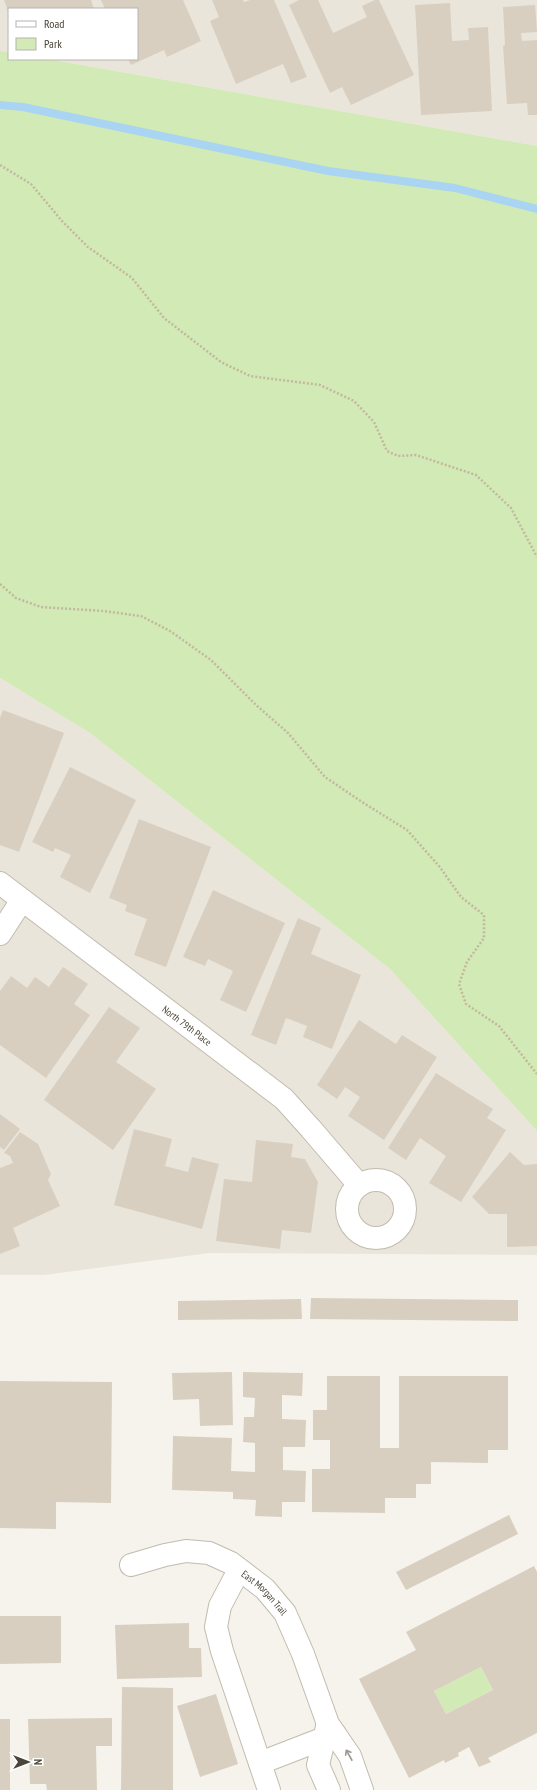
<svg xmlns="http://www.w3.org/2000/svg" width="537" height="1790" font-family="'PT Sans Narrow',sans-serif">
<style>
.residential{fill:#eae5da}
.green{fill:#d2eab5}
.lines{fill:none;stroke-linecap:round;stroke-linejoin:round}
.stream{stroke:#a9d4f2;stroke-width:8}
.building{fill:#d8cfc1;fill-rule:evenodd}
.minor-casing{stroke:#c2bbae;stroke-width:24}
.path{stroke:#c4b79f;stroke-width:2.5;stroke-dasharray:2 2;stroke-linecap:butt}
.minor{stroke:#fff;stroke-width:22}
.oneway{stroke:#9c9892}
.labels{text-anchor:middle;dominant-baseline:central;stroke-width:3;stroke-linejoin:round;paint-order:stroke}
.street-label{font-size:10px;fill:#4b4439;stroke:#fff}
</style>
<rect width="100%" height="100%" fill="#f6f3ec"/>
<g class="residential">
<path d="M0 0H537V146L48 59H137V9H9V52L0 51Z"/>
<path d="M0 678 90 733 390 969 537 1131V1255L209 1253 44 1275H0Z"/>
</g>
<g class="green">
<path d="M0 51 9 52V59H48L537 146V1131L390 969 90 733 0 678Z"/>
<path d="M481 1667 493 1690 446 1714 434 1691Z"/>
</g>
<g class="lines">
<path class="stream" d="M0 105 23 107 328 171 455 188 537 209"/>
</g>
<g class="building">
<path d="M4 0H91L94 9H9V13Z"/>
<path d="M101 0H183L201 41 167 57 164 50 131 65 128 59H137V9H105Z"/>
<path d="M212 0H243L244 2 250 0H274L307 77 291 83 283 64 236 84 210 21 219 17Z"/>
<path d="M299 0H318L333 33 367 17 362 6 375 0H379L414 75 351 105 342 87 330 93 289 5Z"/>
<path d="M450 3 452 41 469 40 468 28 488 27 492 111 421 115 415 5Z"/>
<path d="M535 5 537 32 521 33 522 41 537 40V115H528L527 103 507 104 503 46 505 45 503 7Z"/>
<path d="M3 710 64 733 19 852 0 845V718Z"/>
<path d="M70 767 136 800 90 893 60 877 71 855 55 848 53 852 32 842Z"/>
<path d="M139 819 211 847 166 967 134 955 147 919 125 911 127 905 109 898Z"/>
<path d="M213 890 285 923 246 1012 220 1000 233 971 208 959 205 966 183 957Z"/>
<path d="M298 918 321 928 311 954 361 975 332 1049 303 1037 307 1026 286 1018 276 1045 251 1035Z"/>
<path d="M63 967 88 984 74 1004 90 1015 46 1078 0 1045V991L11 976 27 988 35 977 49 987Z"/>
<path d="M109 1007 140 1028 116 1062 156 1089 113 1150 44 1100Z"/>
<path d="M359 1020 396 1044 402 1035 437 1057 384 1140 348 1116 360 1097 345 1087 337 1099 317 1085Z"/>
<path d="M436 1073 493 1109 487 1118 506 1130 461 1202 429 1183 446 1156 420 1138 406 1160 388 1148Z"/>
<path d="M0 1114 20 1129 4 1150 0 1147Z"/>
<path d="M134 1129 172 1139 165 1166 188 1172 192 1157 219 1164 202 1229 114 1205Z"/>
<path d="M20 1132 38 1144 51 1174 48 1180 60 1206 13 1228 20 1246 0 1254V1168L13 1163 10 1156 4 1153Z"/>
<path d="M256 1140 293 1144 291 1157 305 1159 318 1182 311 1233 282 1230 280 1249 216 1241 224 1179 252 1182Z"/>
<path d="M510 1152 524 1165 537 1164V1246L507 1247V1214H489L472 1197Z"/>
<path d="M311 1298 518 1300V1321L310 1319Z"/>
<path d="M301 1299 302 1319 178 1320V1301Z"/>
<path d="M232 1372 233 1425 200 1426 199 1399 173 1400 172 1373Z"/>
<path d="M243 1372 303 1373 302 1396 282 1395V1419L306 1420 305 1447H283V1470L306 1471 305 1502H282V1517L255 1516 256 1500 233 1499V1492L172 1490 173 1436 232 1438 231 1471 255 1472V1443L243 1442 244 1417H254L255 1398 243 1397Z"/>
<path d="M327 1376H380V1448H399V1376H508V1450H488V1463L431 1462V1484H416V1498H385V1513L312 1512V1469H330V1440H313V1410H327Z"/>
<path d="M0 1381 112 1382 111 1503 56 1502V1529L0 1528Z"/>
<path d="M509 1515 518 1534 406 1590 396 1572Z"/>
<path d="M534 1566 537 1572V1733L488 1758 491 1762 479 1767 469 1747 458 1753 459 1756 445 1763 444 1760 409 1778 359 1679 416 1650 406 1632ZM481 1667 493 1690 446 1714 434 1691Z"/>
<path d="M0 1616H61V1663L0 1664Z"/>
<path d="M189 1623V1648H201L202 1677 117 1679 115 1625Z"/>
<path d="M122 1687 173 1688V1790H121Z"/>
<path d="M216 1694 238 1764 200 1777 177 1706Z"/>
<path d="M112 1718V1746H96L97 1790H47L46 1784H30L28 1719Z"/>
<rect x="0" y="1719" width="10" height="71"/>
</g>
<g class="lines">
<g class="minor-casing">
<g id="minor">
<path id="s1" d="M0 883 284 1099 311 1129 359 1185"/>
<path d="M0 934 22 900"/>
<circle cx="376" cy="1209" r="29"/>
<path id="s2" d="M131 1565 165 1555 186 1551 209 1553 231 1563 265 1589 285 1613 303 1654 328 1724 350 1756 362 1790"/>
<path d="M239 1570 220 1606 216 1627 222 1651 269 1790"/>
<path d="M327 1727 318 1765 329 1790"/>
<path d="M260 1763 335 1734"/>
</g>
</g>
<g class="path">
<path d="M0 165 31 184 62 221 88 247 132 278 164 318 221 362 250 376 320 385 354 401 374 422 387 451 398 456 416 455 476 475 511 508 537 557"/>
<path d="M0 584 16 598 41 607 103 611 141 616 170 631 211 660 256 705 288 733 325 777 362 802 407 830 439 866 461 897 484 915V938L467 962 459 984 466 1004 499 1026 537 1074"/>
</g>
<use href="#minor" class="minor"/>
</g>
<defs><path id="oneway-shaft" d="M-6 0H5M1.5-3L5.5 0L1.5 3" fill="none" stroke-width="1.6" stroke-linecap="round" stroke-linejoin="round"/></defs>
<use class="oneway" href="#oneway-shaft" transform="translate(349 1755) rotate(-119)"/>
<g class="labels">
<g class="street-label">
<text stroke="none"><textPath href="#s1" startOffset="235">North 79th Place</textPath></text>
<text stroke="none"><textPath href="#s2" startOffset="149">East Morgan Trail</textPath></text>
</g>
</g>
<rect x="8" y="8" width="130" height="52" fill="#ffffff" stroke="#b7b4b0"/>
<rect x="16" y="21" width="20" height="6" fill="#ffffff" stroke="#b7b4b0"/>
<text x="44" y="28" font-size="12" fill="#4b4439">Road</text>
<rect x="16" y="38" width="20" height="12" fill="#d2eab5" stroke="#b7b4b0"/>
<text x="44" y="48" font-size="12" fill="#4b4439">Park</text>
<g transform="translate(28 1762) rotate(90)" stroke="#ffffff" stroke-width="3" paint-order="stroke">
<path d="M0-3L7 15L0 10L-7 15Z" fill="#4b4439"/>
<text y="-6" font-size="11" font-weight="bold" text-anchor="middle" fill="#4b4439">N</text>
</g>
</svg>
